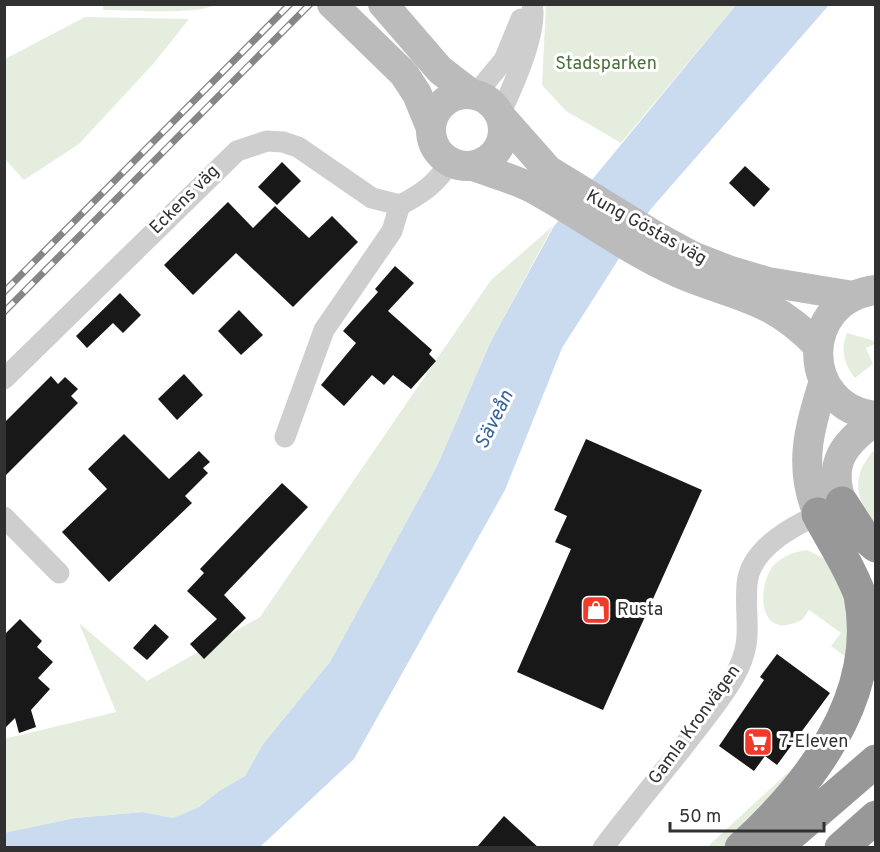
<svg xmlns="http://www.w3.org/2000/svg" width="880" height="852" font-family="Overpass,sans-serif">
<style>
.green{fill:#e5eede}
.water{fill:#cadbef}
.building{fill:#181818}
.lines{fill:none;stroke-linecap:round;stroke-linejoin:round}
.street{stroke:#cecece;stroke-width:21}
.secondary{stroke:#bbb;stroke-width:30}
.highway{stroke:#989898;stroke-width:33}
.rail-casing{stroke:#868686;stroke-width:7}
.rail{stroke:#fff;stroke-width:4.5;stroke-dasharray:14;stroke-linecap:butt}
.labels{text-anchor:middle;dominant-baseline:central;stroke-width:6;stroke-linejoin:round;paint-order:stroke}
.park-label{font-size:18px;fill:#4b713a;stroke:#fff}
.street-label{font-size:18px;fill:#313131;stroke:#fff}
.poi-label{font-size:18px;fill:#313131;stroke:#fff;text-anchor:start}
.water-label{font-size:20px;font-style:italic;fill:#38659a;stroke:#fff}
</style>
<rect width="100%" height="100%" fill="#fff"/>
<g class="green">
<path d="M103 4H213V5C201 15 123 10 103 10Z"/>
<path d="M546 5H736L621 143 566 111 542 85Z"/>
<path d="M85 17 189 19 154 63 79 144 24 180 5 159V59Z"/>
<path d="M553 226 491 341 438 464 330 662 263 744 245 776 219 791 199 807 173 818 143 812 75 818 5 833 4 739 116 712 79 623 147 681 260 617 491 280Z"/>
<path d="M847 333 875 341V344L866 348 873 364 855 378C844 364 840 350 847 333Z"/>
<path d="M875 449V526C855 496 850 477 875 449Z"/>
<path d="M807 550 831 562 853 599 848 708 755 818 723 847 706 848 794 767 834 713 846 657 831 646 841 633 809 610 802 620C795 623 785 627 779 625 756 619 762 579 773 566 783 556 793 552 807 550Z"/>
</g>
<path class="water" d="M736 5H829L650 210 562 348 505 490 354 759 260 847H5L4 833 75 818 143 812 173 818 199 807 219 791 245 776 263 744 330 662 438 464 491 341 554 226Z"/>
<g class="building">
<path d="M282 162 301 181 277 205 258 187Z"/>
<path d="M745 166 770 189 754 207 729 183Z"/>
<path d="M228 202 253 228 275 206 309 238 332 216 358 242 293 307 236 253 193 295 164 265Z"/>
<path d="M395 266 414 283 388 311 432 350 429 354 436 361 411 389 393 375 384 385 372 375 344 406 321 385 356 343 343 331 378 292 375 289Z"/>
<path d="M120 293 141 315 123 333 113 323 87 348 76 336Z"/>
<path d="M239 310 263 335 241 355 218 331Z"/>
<path d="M184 374 203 395 177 420 158 399Z"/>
<path d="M51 376 58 384 65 377 78 389 71 396 78 403 4 477V423Z"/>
<path d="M124 434 169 479 199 451 210 462 203 468 208 473 185 496 192 503 109 582 62 532 107 489 88 469Z"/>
<path d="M586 439 702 490 603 710 517 672 571 549 555 542 567 516 554 510Z"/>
<path d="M282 483 308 507 224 595 246 618 204 659 190 644 217 619 187 591 204 573 200 569Z"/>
<path d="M20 619 42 641 37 647 53 662 38 678 50 689 31 710 36 727 19 733 15 718 4 729V635Z"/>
<path d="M155 624 169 637 147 660 133 648Z"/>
<path d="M777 654 830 693 777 765 765 756 754 771 719 746 764 680 760 677Z"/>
<path d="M504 816 539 848H476Z"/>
</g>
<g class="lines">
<g class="street">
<path d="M476 94 504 60 521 19"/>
<path d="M500 114C512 89 539 31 532 4"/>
<path d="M4 379 237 151 267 141 283 142 298 147 372 198 400 205C422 194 437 183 450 162"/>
<path d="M285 437 324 330 392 231 400 205"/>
<path d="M4 517 59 573"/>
<path d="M603 848C628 815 654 783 680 751 698 727 719 703 734 677 755 640 744 622 747 584 750 546 799 523 828 510"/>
</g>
<g class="secondary">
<path d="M332 4 404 74 417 94 431 128"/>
<path d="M383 4 440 70 470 93"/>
<circle cx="467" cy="130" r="36"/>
<path d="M502 118 548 170 657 237 692 256 728 270 768 282 853 296"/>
<path d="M473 166C492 173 514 179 532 188 582 215 627 250 679 273 738 298 770 296 818 346"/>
<path d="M876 290C799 299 799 408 876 416"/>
<path d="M842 503C827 463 844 443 876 420"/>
<path d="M818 514C798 466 809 429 824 381"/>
</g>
<g class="highway">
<path d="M842 503 862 534 876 546"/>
<path d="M741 848C810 785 880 697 860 595 850 567 832 541 818 514"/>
<path d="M775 848 876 761"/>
<path d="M841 848 876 817"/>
</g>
<g class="rail-casing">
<g id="rail">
<path d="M4 292 290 4"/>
<path d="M4 312 310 4"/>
</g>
</g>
<use href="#rail" class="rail"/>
</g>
<defs>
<g id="shop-square" transform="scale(1.5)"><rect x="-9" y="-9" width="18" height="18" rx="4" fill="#f13a29" stroke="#fff"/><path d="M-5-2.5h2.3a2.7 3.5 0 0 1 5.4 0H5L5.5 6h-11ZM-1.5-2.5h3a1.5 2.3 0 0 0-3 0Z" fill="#fff"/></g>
<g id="supermarket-square" transform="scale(1.5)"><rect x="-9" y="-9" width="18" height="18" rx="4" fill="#f13a29" stroke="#fff"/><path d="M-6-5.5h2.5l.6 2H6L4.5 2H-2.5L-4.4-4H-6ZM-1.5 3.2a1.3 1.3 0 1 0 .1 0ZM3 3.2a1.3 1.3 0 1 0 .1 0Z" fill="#fff"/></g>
</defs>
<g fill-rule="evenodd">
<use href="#shop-square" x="596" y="610"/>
<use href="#supermarket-square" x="758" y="742"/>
</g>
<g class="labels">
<g class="park-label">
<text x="606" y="64">Stadsparken</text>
</g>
<g class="street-label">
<text transform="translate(185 200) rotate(-45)">Eckens väg</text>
<text transform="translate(646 228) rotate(29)">Kung Göstas väg</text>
<text transform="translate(695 725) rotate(-54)">Gamla Kronvägen</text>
</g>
<g class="poi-label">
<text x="617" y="610">Rusta</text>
<text x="779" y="742">7-Eleven</text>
</g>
<g class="water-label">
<text transform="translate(495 420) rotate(-64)">Säveån</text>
</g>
</g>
<rect width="880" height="852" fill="none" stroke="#313131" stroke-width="12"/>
<path d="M670 822v9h154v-9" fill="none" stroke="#313131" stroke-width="3"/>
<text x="679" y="822" font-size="18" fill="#313131" stroke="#ffffff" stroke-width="4.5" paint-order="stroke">50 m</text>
</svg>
